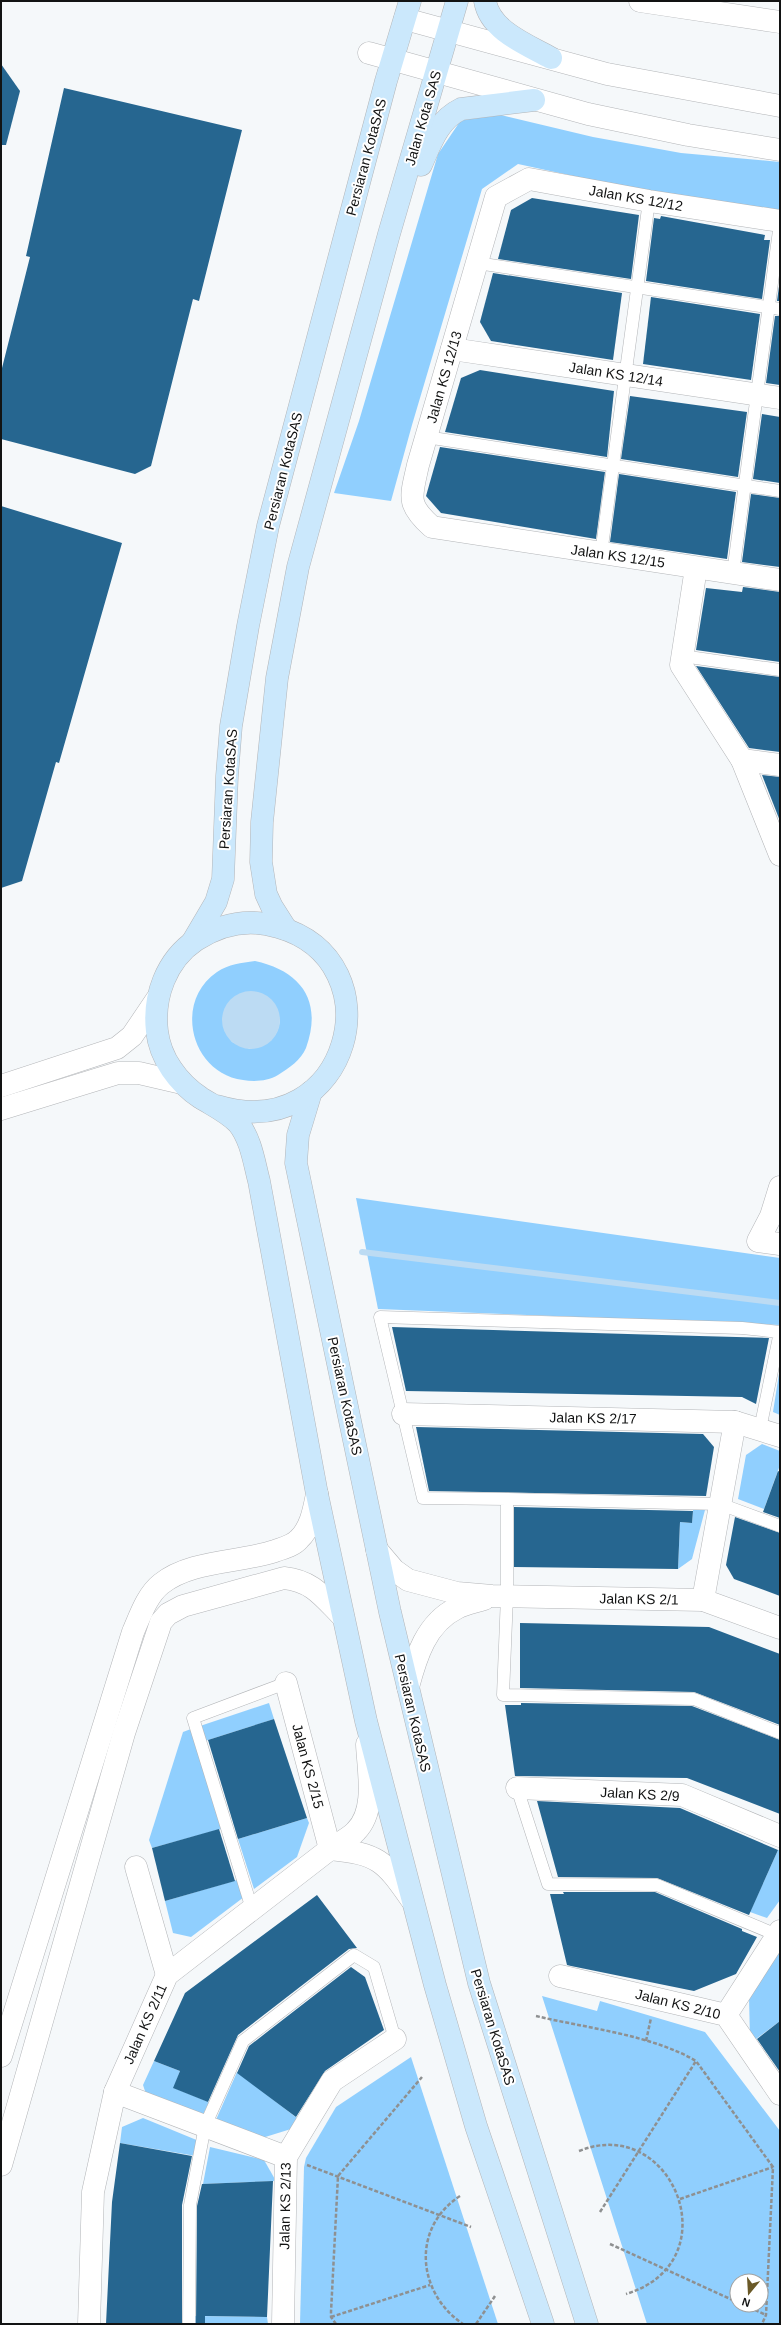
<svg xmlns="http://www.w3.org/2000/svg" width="781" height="2325" font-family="Arial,sans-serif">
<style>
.green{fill:#90cffe;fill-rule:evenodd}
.water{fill:#bcdbf3}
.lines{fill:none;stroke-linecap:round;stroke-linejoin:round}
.stream{stroke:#bcdbf3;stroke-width:6}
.building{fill:#266690}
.service-casing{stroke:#b3b5b8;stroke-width:13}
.minor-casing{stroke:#b3b5b8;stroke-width:23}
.tertiary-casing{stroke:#b3b5b8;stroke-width:23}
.secondary-casing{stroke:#b3b5b8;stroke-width:23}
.path{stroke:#8e9091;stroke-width:2.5;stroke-dasharray:4 2;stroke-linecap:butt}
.service{stroke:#fff;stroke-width:12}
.minor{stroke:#fff;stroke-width:22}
.tertiary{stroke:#fff;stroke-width:22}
.secondary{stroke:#cbe8fc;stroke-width:22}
.labels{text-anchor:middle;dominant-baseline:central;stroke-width:4;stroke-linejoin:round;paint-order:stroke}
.street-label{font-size:14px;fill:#121313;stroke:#fff}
</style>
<rect width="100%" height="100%" fill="#f5f8fa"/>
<g class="green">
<path d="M501 115 593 137 681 153 780 162V211L675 198 518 164 482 189 412 425 391 501 334 493 359 421 438 154 461 120Z"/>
<path d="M255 961C301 971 323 1001 306 1048 301 1060 289 1068 278 1075 268 1081 255 1082 243 1080 191 1073 173 1002 217 972 229 964 241 963 255 961ZM280 1019C278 1041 267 1041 250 1049L232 1042 223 1026Z"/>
<path d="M356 1198 780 1258V1325L378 1309Z"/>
<path d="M780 1367V1415L773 1412Z"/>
<path d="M762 1444 780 1451V1465L764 1509 738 1499 746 1455Z"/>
<path d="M693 1510H705L692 1559 678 1569 680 1522 692 1523Z"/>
<path d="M269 1703 274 1719 205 1741 200 1726Z"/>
<path d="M191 1729 221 1829 152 1848 149 1840 183 1732Z"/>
<path d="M307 1818 309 1823 297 1857 254 1889 238 1839Z"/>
<path d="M778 1850H780V1900L767 1918 750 1912Z"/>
<path d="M237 1880 244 1897 191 1937 173 1933 165 1901Z"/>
<path d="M780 1950V2021L752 2042 750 2039 749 1997Z"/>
<path d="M542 1996 597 2011 600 2001 705 2032 780 2131V2324H647ZM737 2281H761V2305H737Z"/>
<path d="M411 2057 498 2324H300L304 2167 306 2158 336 2107Z"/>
<path d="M154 2061 180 2071 174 2088 209 2102 202 2117 147 2097 143 2085Z"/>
<path d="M237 2072 297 2118 291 2129 262 2138 215 2122Z"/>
<path d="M143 2118 199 2141 196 2156 120 2143 122 2127Z"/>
<path d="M210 2147 264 2160 276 2181 203 2184Z"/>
<path d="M195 2316 267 2317 268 2324H195Z"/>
</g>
<circle class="water" cx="251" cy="1020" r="29"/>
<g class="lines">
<path class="stream" d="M362 1252 780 1303"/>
</g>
<g class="building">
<path d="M1 64 20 91 6 145H1Z"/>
<path d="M64 88 242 130 199 301 193 299 151 466 135 474 1 439V372L30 257 26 256Z"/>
<path d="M532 198 639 215 631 279 498 259 511 210Z"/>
<path d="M661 216 765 235 764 240H770L762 299 646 281 654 218 660 219Z"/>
<path d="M493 273 622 293 613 360 491 341 480 322Z"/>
<path d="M780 279V301H777Z"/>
<path d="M651 297 760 314 751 380 643 364Z"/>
<path d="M775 316H780V385L766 383Z"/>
<path d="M480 370 614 391 607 457 445 432 461 378Z"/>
<path d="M630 396 747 412 738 477 621 459Z"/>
<path d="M762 414 780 417V483L753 479Z"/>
<path d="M440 447 605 472 596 539 441 513 426 496Z"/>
<path d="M619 474 736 492 727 559 610 542Z"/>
<path d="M751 494 780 498V567L742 562Z"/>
<path d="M1 506 122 543 59 763 56 762 22 881 1 888Z"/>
<path d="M743 587 780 592V662L696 650 706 588 742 592Z"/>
<path d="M696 666 780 677V752L749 748Z"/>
<path d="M762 775 780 777V821Z"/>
<path d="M392 1327 662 1335 769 1338 756 1404 742 1397 406 1391Z"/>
<path d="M416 1427 703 1434 714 1447 706 1496 429 1491Z"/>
<path d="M778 1471 780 1472V1518L763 1512Z"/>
<path d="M514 1507 693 1511 692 1523 680 1522 678 1569 514 1567Z"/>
<path d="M735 1517 780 1533V1596L734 1579 726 1565Z"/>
<path d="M520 1623 709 1627 780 1654V1725L694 1692 520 1688Z"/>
<path d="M521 1703 692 1706 780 1740V1814L687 1778 515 1776 505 1705H521Z"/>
<path d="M274 1719 307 1818 238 1839 208 1740Z"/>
<path d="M537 1801 680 1808 778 1850 749 1915 657 1878 558 1877Z"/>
<path d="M219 1829 235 1881 165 1901 152 1848Z"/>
<path d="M563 1892H655L742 1929V1931L757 1937 736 1974 694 1991 571 1966 567 1965 550 1894H564Z"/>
<path d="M317 1895 357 1948 349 1949 238 2035 208 2102 173 2088 180 2071 154 2061 185 1993Z"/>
<path d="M351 1967 365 1977 384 2030 325 2071 296 2117 237 2073 249 2046Z"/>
<path d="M780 2021V2072L757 2039Z"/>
<path d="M120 2143 192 2156 182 2205V2324H106L112 2202Z"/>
<path d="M273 2181 267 2317 205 2316V2324H196L197 2206 202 2184Z"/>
</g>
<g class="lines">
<g class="service-casing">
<g id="service">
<path d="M477 263 780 309"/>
<path d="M426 437 780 491"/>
<path d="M601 554 649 201"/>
<path d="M733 573 780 223"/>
<path d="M682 656 780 670"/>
<path d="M760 1429 780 1332 742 1328 380 1317 423 1498 507 1499V1596L503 1695 694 1699 780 1733"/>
<path d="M507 1499 720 1504 780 1526"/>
<path d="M517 1788 548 1884 657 1885 777 1935 780 1939"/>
<path d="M252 1909 193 1718 286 1683"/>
<path d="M189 2324 190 2205 205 2126 243 2041 354 1955 374 1967 395 2039"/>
</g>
</g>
<g class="minor-casing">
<g id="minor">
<path d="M640 1 780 22"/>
<path d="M405 19 607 74 780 106"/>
<path d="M369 53 588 114 688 135 780 150"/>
<path d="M780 221 649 201 529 179 496 197 418 465C411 497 406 504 432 527L780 580"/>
<path d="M452 349 780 398"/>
<path d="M696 568 681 665 742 760 780 855"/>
<path d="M742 760 780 765"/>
<path d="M1 1086 117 1048 132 1036 157 999"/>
<path d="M1 1109 118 1073H139L182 1083"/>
<path d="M780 1187 771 1216 758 1241 780 1244"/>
<path d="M403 1414 735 1422 780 1436"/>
<path d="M377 1550 394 1570 408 1580 457 1593 492 1596 703 1600 780 1628"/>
<path d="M703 1600 735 1422"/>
<path d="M286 1683 330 1849C378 1854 384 1860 411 1899"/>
<path d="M408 1687C416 1657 426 1623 457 1608 465 1604 475 1602 484 1599"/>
<path d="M517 1788 682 1795 780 1836"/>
<path d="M136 1867 167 1975"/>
<path d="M560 1976 726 2015 780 2094"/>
<path d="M726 2015 780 1931"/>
<path d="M115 2092 286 2157"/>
<path d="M89 2324 93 2192 115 2092 167 1975 330 1849C339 1843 350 1838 356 1831 377 1810 368 1770 367 1744"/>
<path d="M283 2324 286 2157 332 2081 395 2039"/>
</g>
</g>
<g class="tertiary-casing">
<g id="tertiary">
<path d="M1 2056 133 1632C140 1616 147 1595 161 1584 191 1560 239 1563 275 1551 283 1548 293 1546 299 1539 311 1528 314 1509 317 1494"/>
<path d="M1 2165 124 1733 161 1622 168 1614 183 1606 284 1578C313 1581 323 1597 343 1617"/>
</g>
</g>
<g class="secondary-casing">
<g id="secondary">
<path d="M485 1C490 31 528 45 551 58"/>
<path d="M421 165C431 143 438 120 461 109L534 100"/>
<path d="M286 929 272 907 266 894 261 862 262 822 277 678 298 567 389 234 457 1"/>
<path d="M193 941 216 902 223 879 227 776 231 726 248 626 268 526 386 81 410 1"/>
<path d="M311 1092 298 1135 296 1163 390 1612 479 1983 587 2324"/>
<path d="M217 1106C350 1146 398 961 278 927 249 918 221 924 196 940 166 960 153 997 157 1031 160 1058 178 1083 201 1098 214 1106 227 1112 238 1123 251 1139 254 1162 259 1181L317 1494 366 1721 435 1985 476 2126 543 2324"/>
</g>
</g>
<g class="path">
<path d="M536 2016C586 2028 652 2035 696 2061L773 2167 766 2315 762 2324"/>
<path d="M646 2041 651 2018"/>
<path d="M579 2151C673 2113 732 2262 626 2294"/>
<path d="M307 2165 471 2227"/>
<path d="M460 2196C411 2228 417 2293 463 2324"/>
<path d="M680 2199 773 2167"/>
<path d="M600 2212 696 2061"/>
<path d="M610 2244 737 2302"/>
<path d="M744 2305 766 2315"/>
<path d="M331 2317 430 2285"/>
<path d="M336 2324 331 2317V2312L338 2176 422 2077"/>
<path d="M476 2324 495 2296"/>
</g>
<use href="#service" class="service"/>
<use href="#minor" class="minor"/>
<use href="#tertiary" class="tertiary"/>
<use href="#secondary" class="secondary"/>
</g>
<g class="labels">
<g class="street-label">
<text transform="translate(423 118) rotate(-74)">Jalan Kota SAS</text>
<text transform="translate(366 157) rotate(-75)">Persiaran KotaSAS</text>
<text transform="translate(636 198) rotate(10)">Jalan KS 12/12</text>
<text transform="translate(616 374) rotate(9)">Jalan KS 12/14</text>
<text transform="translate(444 377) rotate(-74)">Jalan KS 12/13</text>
<text transform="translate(283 471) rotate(-76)">Persiaran KotaSAS</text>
<text transform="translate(618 556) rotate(8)">Jalan KS 12/15</text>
<text transform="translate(228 789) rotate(-86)">Persiaran KotaSAS</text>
<text transform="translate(345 1396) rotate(78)">Persiaran KotaSAS</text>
<text transform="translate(593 1418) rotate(1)">Jalan KS 2/17</text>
<text transform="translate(639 1599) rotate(1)">Jalan KS 2/1</text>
<text transform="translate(413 1713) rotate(77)">Persiaran KotaSAS</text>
<text transform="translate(308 1766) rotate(75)">Jalan KS 2/15</text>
<text transform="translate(640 1794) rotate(3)">Jalan KS 2/9</text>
<text transform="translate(678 2004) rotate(14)">Jalan KS 2/10</text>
<text transform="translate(145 2024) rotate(-66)">Jalan KS 2/11</text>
<text transform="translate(493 2027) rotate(73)">Persiaran KotaSAS</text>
<text transform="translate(285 2206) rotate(-89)">Jalan KS 2/13</text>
</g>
</g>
<rect width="781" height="2325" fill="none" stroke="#121313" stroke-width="4"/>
<g transform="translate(749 2293) rotate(198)"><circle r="19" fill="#ffffff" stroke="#a0a1a1"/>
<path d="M0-3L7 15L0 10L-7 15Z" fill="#6a5927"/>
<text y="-6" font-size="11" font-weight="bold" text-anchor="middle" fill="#121313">N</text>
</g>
</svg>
